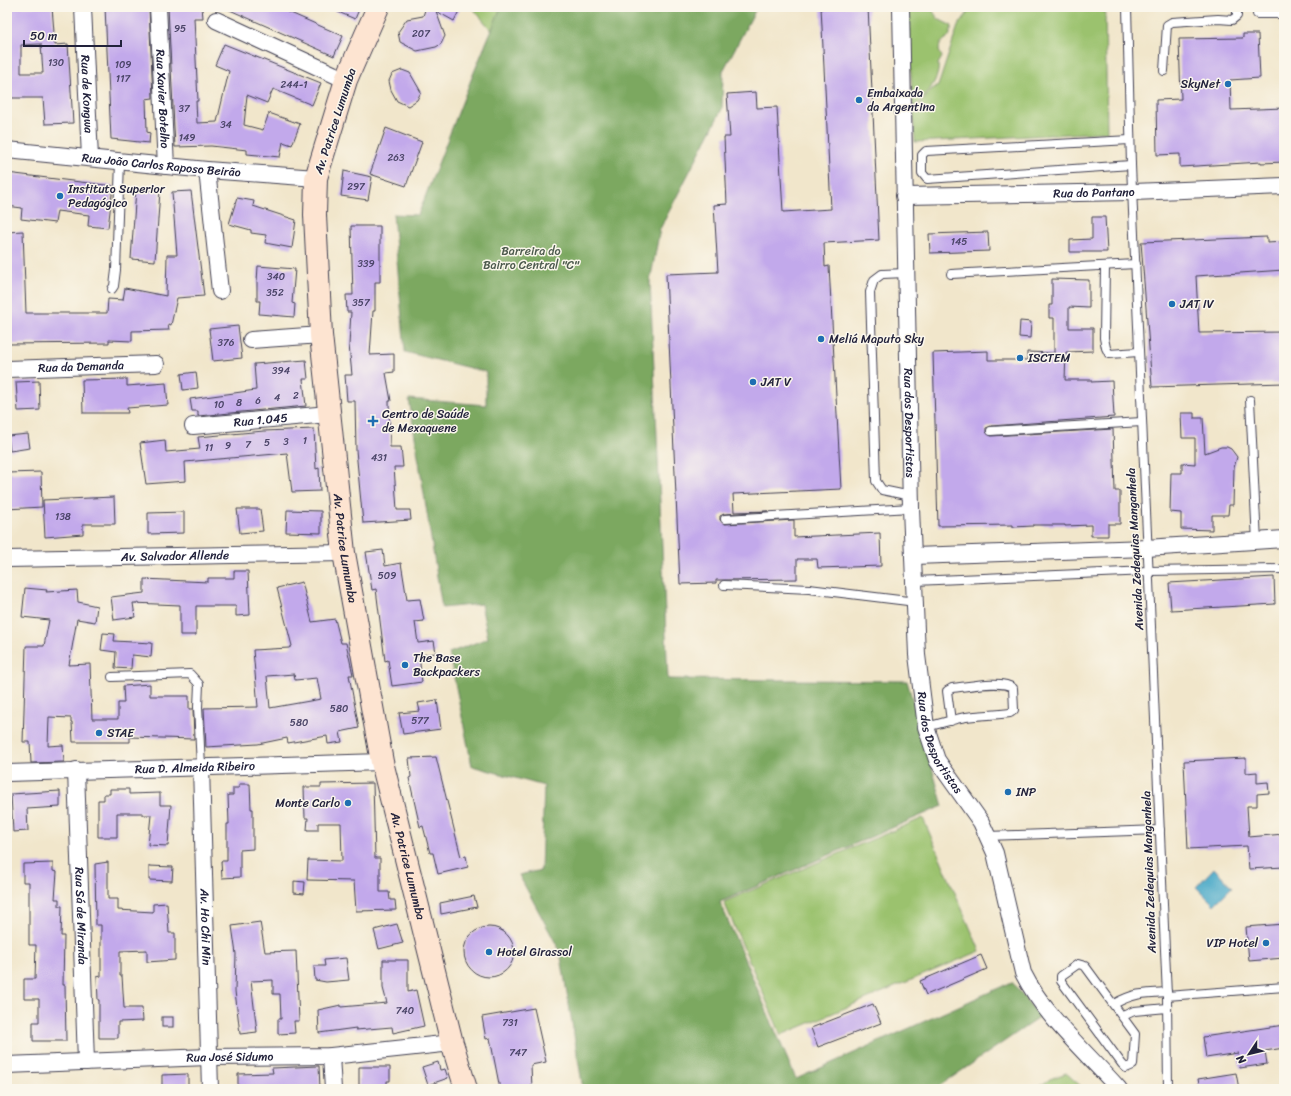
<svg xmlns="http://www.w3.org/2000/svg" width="1291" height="1096" font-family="Sriracha,sans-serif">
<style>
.green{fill:#9bc26e;stroke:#5e7254}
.forest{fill:#7ca861;stroke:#4f654e}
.water{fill:#48a9c8;stroke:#356682}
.building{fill:#c2a9eb;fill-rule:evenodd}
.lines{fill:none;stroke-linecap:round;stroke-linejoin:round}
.lane-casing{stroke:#413f51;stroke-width:10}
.street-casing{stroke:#413f51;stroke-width:18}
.secondary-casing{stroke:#413f51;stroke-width:24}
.lane{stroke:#fff;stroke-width:8}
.street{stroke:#fff;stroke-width:16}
.secondary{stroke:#fde4d1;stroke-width:22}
.poi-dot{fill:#1f6fb2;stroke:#fbf7ec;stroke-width:1.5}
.labels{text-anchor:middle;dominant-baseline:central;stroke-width:3;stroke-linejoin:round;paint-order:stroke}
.number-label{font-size:10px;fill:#4a4467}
.poi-label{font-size:12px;fill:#22223b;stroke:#fbf7ec;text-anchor:start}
.street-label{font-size:12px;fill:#22223b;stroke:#fbf7ec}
.park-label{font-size:12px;fill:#4c5a4d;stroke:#fbf7ec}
</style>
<rect width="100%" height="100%" fill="#fbf7ec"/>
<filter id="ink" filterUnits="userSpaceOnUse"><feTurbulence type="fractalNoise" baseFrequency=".025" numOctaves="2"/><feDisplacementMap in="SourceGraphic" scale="8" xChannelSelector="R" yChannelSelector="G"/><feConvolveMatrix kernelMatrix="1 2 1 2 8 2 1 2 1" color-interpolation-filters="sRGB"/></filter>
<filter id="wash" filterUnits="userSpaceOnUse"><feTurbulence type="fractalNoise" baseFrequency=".012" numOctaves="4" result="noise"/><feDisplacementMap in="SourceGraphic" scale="16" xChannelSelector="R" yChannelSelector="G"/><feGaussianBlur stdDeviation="0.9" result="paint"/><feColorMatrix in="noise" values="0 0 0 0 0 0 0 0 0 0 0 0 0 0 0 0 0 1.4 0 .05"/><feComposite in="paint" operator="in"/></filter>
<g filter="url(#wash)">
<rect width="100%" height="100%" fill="#f1e6cb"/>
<g class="green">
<path d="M472 7H501L492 31Z"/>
<path d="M972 7H1101L1105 11 1107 132 915 142 913 113 932 89 938 86 958 26Z"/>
<path d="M931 8 938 19 952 26 949 37C940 42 936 47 942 57L938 64C941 79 923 99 913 109L907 10Z"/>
<path d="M923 818 980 951 781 1035 724 902Z"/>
<path d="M1066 1073 1084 1089H1036L1050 1079Z"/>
</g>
<path class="forest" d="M501 7H757L723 71 722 109 660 229 650 281 668 679 907 681 943 806 720 902 796 1079 1012 982 1040 1017 935 1089H583L560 951 519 875 541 870 544 786 472 766 449 653 488 638 481 604 442 608 409 399 486 405V372L405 352 393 214 418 215 472 77Z"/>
<path class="water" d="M1214 868 1232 887 1214 905 1196 887Z"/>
<g id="blocks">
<g class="building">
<path d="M7 7H52L55 45 68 44 73 123 45 124 43 98H11V84H7ZM41 44 43 73H21V45Z"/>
<path d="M105 7H149L153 98 146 99 147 132 150 133 149 143 111 139Z"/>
<path d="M168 7H202L203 18H194L198 101H196L197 123 217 122 229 71 215 65 224 44 321 83 312 105 273 89 267 103 247 95 244 125 263 130 269 113 300 124 292 145 283 142 280 157 247 154V150L211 146 175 147Z"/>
<path d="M223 7H277L343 36 334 56Z"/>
<path d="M326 7H360L355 19Z"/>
<path d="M426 7H461L454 21 436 11 445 36 441 44 436 47 417 51 400 42 398 32 407 19 423 16Z"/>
<path d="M821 7H868L879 240 824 243 825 267 829 266 841 489 733 494 734 512 768 511 724 514 720 516V520L725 524 794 520V537L880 533 881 566 818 568 817 559H797V579L724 580H716V583L680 584 666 274 718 272 714 205 727 204 724 137H730L727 94 756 92 757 108 777 107 783 212 831 209Z"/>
<path d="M1243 34H1258L1260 78 1230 80 1231 110 1284 108V162L1261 163V162L1180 167V154L1157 155 1156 100 1181 99 1179 39 1243 38Z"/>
<path d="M402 70 410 73 421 92 417 100 408 106 397 101 391 90 389 81 392 74Z"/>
<path d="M386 128 422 142 406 186 370 174Z"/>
<path d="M344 171 372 177 368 200 341 196Z"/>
<path d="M7 173 113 186 108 228 88 226 89 215 57 211 55 223 21 219 22 208 7 206Z"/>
<path d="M136 189 160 191 155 261 131 259Z"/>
<path d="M191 191 204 296 177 298 171 325 168 324 169 330 132 331V341L109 340V343L7 344V232L23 231 26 313H107L108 299 123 300 125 288 166 296 167 255H177L172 192Z"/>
<path d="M237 198 254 201 253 206 296 220 292 248 265 243 266 235 251 233V230L229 224Z"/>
<path d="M1092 217H1105L1107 252H1070V240L1092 239Z"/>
<path d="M351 226H380V282H375V311H373L370 355 394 354V372L386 373 391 401H389L390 447H401L403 467H394L397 510H410L411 520 363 523 356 450 355 401H347L345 375H352L349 345 351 312H347L346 295H353Z"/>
<path d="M988 232 989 251 930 253 929 234Z"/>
<path d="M1267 237V243L1284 242V270L1196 276 1199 333 1284 332V383L1152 387 1141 242Z"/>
<path d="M258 266 295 269 292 303 295 304 294 317 259 314 260 301H257V282Z"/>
<path d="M1052 279 1089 280V308L1069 307V328H1093V351L1066 352 1065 380H1091V382L1112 381 1114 417 991 426 986 428V432L991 436 1113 429 1115 491H1120V524H1108V536H1091V525L1065 526V525H1033V526L1013 527V525L938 526 933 353 988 351V360H1027V352L1054 353V318H1049V305H1052Z"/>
<path d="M1020 321 1031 322 1030 338 1019 337Z"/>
<path d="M238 326 242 358 213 361 209 329Z"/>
<path d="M306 360 308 379H303L306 406 198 416V411H192L190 399 256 390 254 364Z"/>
<path d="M196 372 198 388 183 390 181 374Z"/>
<path d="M127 379V386L166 383 168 405 127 408 128 413H83L82 380Z"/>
<path d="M39 381 40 410 18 411 16 382Z"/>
<path d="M1181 413H1194V418H1203L1205 453 1221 447H1227L1231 449 1237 457 1234 468 1233 505H1229L1228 515H1212V530L1181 529V513L1170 512 1171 473H1182V463L1195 464V438H1182Z"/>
<path d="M314 429 316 469 319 468 320 491 292 492 287 453 185 462 186 481 146 484 140 443 165 440 166 452 200 449 198 437 264 431Z"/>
<path d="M28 434 30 448 10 451 8 436Z"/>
<path d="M41 472 42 507 7 509V473Z"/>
<path d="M114 497 115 524H83V534L45 537 43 500Z"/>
<path d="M237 509H260L263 531 240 533Z"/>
<path d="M287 510 321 511V533L286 532Z"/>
<path d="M184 512V533L148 534V513Z"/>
<path d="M383 550 385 566 401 563 407 600 420 599 424 621 415 622 418 643 434 641 436 653 419 655 422 682 392 686 388 660 385 661 376 589 372 590 366 552Z"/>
<path d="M234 571H248L250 615 236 616V606H196V635H180V605L133 603 135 617 114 620 111 597 144 593V579L208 582V578H234Z"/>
<path d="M1274 577 1275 604 1171 610 1169 583Z"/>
<path d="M302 582 312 622 335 619 341 643H346L353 675H349L359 728 340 732 342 742 328 744 327 736 288 743 287 738 258 744 206 747 204 708 258 707 253 650 289 648 292 646 277 588ZM294 674 295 680 317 678 321 699 270 708 267 676Z"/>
<path d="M25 588 47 590 46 592 77 590 78 602 97 606 95 622 77 619 69 665 90 664 92 719H118V703H124L123 686 150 684V696H189V709H193L194 739 130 737V742H73L72 722H71V718L49 717 48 746 63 745 64 762 31 763 30 742H23L26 646H44L49 620 22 617Z"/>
<path d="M103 633 115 634 114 641 152 643 151 657 132 655 131 669 115 668 116 652 101 650Z"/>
<path d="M437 700 441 729 403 734 399 713 420 711 418 703Z"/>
<path d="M436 757 461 857 466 856 468 867 438 874 433 853H430L423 826 420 827 409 778 411 777 409 758Z"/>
<path d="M1246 758V773L1257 772V783L1268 782 1269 793 1257 794V806H1247L1249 837 1284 834V867L1249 869 1247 846 1188 849 1184 761Z"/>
<path d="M373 783 375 858H380V892H389L390 900H395L396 910 356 911 354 881 307 880 308 860 342 861 341 823H318V830H307L308 818H305L304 787H321V784Z"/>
<path d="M239 784H250L251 809H253V849L240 850V877L222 878 221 861H227V824H229L228 795H233V788H239Z"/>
<path d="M110 789H129V794L160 793V805H171L168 846 148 845 151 815H143V813H117V837H98V800H104V794H110Z"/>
<path d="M60 791V807L27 809 28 831 13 832 11 794Z"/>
<path d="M108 862V899H118V910L153 912V904L167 903 169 933H175V960L147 962V950L120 951V976H122L124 1008H142L143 1021 118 1022V1038H99V1000H98L97 977 101 976V925H96L95 864Z"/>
<path d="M53 863V871L57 872 55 899H59V906H62L61 936H64L63 985H65L66 1041H33V1022H39V999H24V979H35L36 945H29V882H23V864Z"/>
<path d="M149 866 173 867 172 881 149 880Z"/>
<path d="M294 881 305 882 304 894 294 893Z"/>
<path d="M474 896 477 907 441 914 440 903Z"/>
<path d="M260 922 265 952 296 951 299 1021H294L295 1033 278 1034V1019H281L280 994H273V980L251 981 257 1032 240 1034 235 991 236 954 232 926Z"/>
<path d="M397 924 403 943 379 949 374 930Z"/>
<path d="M1284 924V958L1249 961 1246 927Z"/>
<circle cx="489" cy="952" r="25"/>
<path d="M981 955 987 969 926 995 920 981Z"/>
<path d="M346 958 349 980 326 982 315 980 314 966H325L324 960Z"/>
<path d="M383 960H408V992L416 990 424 1026 393 1033 392 1027 356 1030V1028L319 1033 318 1010 341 1005V1007L387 1003 383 988Z"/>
<path d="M873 1004 881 1023 818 1047 811 1028Z"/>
<path d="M534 1008 546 1062 531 1065 532 1089H500L490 1038 486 1039 482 1017Z"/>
<rect x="162" y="1017" width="11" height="10"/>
<path d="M1284 1025V1048L1265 1051 1267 1064 1240 1068 1238 1053 1206 1058 1203 1037Z"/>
<path d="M438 1062 440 1070 445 1069 448 1078 428 1085 422 1067Z"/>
<path d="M319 1066 320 1089H238V1074L273 1073 272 1068Z"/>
<path d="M359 1067H390V1081H387V1089H359Z"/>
<path d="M1236 1073 1239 1089H1200L1198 1079Z"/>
<path d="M188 1074V1089H162V1075Z"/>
</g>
</g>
</g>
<g filter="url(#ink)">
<use href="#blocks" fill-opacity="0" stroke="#413f51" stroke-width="1"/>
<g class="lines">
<g class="lane-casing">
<g id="lane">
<path d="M1127 7 1131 165 1167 996 1168 1089"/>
<path d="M1257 14H1284"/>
<path d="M1164 71 1167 25 1172 22 1218 19 1232 20 1237 16V7"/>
<path d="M1130 140 926 151 922 155V173L927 179 1131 165"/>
<path d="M1105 266 1104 338 1106 348 1109 354 1139 352"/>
<path d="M906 273 882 274 874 280 870 292 876 481 882 490 911 496"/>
<path d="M951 274 1136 264"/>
<path d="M112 289 114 286 116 270 120 162"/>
<path d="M1250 400 1257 542"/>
<path d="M991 431 1142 422"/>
<path d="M725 519 911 508"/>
<path d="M915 581 1148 571 1284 569"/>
<path d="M724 585 809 589 916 602"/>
<path d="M112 677 190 674 199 684 198 707 201 766"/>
<path d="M926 727C940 724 953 719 966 717 981 715 996 715 1010 713L1014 710 1013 688C1002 679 966 687 952 688L947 691 951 721"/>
<path d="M987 836 1160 830"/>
<path d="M1078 964 1085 966 1135 1034 1133 1065 1126 1068 1122 1064 1061 981V976Z"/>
<path d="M1167 996 1284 987"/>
<path d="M1114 1004C1133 993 1145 993 1167 992"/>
<path d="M1123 1016 1134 1011 1167 1008"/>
</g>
</g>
<g class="street-casing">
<g id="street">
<path id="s1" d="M83 7 90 158"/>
<path id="s2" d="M158 7 166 166"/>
<path id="s3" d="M901 7 911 508 917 655 926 727 937 760 981 822 995 853 1023 973C1045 1017 1086 1052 1119 1089"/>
<path d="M216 20 346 80"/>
<path id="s4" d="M7 150 207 170 316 178"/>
<path d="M207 170 220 291"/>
<path id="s5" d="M904 196 1133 192 1284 186"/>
<path d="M251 340 321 335"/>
<path id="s6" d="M7 369 156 364"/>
<path id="s7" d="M193 426 329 414"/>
<path d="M914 556 1146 548 1284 539"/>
<path id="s8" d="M7 559 344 553"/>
<path id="s9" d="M201 766 210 1089"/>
<path id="s10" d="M76 770 86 1062"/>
<path id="s11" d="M7 773 382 762"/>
<path d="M331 1056 333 1089"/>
<path id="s12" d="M7 1065 208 1057 331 1056 452 1043"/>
</g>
</g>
<g class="secondary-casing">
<g id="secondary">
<path id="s13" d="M378 7 346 80 316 178 315 215 321 335 344 553 382 762 452 1043 466 1089"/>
</g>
</g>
<use href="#lane" class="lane"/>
<use href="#street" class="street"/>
<use href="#secondary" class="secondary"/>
</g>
</g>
<g class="poi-dot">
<circle cx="1228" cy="84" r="4"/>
<circle cx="859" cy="100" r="4"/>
<circle cx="60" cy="196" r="4"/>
<circle cx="1172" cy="304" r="4"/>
<circle cx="821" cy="339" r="4"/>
<circle cx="1020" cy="358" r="4"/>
<circle cx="753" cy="382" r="4"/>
<path d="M371 415h4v4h4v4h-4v4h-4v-4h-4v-4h4z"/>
<circle cx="405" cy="665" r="4"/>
<circle cx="99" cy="733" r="4"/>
<circle cx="1008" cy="792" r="4"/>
<circle cx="348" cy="803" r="4"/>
<circle cx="1266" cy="943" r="4"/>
<circle cx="489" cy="952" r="4"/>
</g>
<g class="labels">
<g class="number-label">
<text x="180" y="29">95</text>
<text x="421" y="34">207</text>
<text x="56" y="63">130</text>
<text x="123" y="65">109</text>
<text x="123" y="79">117</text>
<text x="294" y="85">244-1</text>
<text x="184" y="109">37</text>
<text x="226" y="125">34</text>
<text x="187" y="138">149</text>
<text x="396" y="158">263</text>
<text x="356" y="187">297</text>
<text x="959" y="242">145</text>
<text x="366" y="264">339</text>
<text x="276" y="277">340</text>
<text x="275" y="293">352</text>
<text x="361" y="303">357</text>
<text x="226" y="343">376</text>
<text x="281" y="371">394</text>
<text x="296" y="396">2</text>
<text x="277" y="398">4</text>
<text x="258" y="401">6</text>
<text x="239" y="403">8</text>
<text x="219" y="405">10</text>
<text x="305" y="441">1</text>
<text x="286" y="442">3</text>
<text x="267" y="443">5</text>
<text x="248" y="445">7</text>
<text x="228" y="446">9</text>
<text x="209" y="448">11</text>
<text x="379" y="458">431</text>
<text x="63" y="517">138</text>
<text x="387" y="576">509</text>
<text x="339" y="709">580</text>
<text x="420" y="721">577</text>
<text x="299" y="723">580</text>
<text x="405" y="1011">740</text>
<text x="510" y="1023">731</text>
<text x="518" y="1053">747</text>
</g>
<g class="poi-label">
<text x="1220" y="84" text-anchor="end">SkyNet</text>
<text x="867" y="93">Embaixada<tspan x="867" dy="14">da Argentina</tspan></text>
<text x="68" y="189">Instituto Superior<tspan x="68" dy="14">Pedagógico</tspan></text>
<text x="1180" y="304">JAT IV</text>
<text x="829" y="339">Meliá Maputo Sky</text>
<text x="1028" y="358">ISCTEM</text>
<text x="761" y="382">JAT V</text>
<text x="382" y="414">Centro de Saúde<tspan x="382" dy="14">de Mexaquene</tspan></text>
<text x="413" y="658">The Base<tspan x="413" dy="14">Backpackers</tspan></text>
<text x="107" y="733">STAE</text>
<text x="1016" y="792">INP</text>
<text x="340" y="803" text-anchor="end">Monte Carlo</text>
<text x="1258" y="943" text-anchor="end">VIP Hotel</text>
<text x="497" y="952">Hotel Girassol</text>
</g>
<g class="street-label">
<text stroke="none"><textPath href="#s1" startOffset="87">Rua de Kongwa</textPath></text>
<text stroke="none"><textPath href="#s2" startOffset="92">Rua Xavier Botelho</textPath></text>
<text transform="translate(335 121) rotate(-72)">Av. Patrice Lumumba</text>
<text stroke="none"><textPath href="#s4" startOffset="155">Rua João Carlos Raposo Beirão</textPath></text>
<text stroke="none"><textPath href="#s5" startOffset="190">Rua do Pantano</textPath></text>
<text stroke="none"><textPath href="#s6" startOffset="74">Rua da Demanda</textPath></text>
<text stroke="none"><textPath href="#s7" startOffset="68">Rua 1.045</textPath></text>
<text stroke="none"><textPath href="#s3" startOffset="416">Rua dos Desportistas</textPath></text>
<text stroke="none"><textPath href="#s13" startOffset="554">Av. Patrice Lumumba</textPath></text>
<text transform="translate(1135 549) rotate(-93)">Avenida Zedequias Manganhela</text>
<text stroke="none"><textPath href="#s8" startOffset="168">Av. Salvador Allende</textPath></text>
<text stroke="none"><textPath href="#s3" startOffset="740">Rua dos Desportistas</textPath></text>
<text stroke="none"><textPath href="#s11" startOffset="188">Rua D. Almeida Ribeiro</textPath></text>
<text stroke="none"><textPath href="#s13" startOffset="878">Av. Patrice Lumumba</textPath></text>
<text transform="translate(1149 872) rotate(-92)">Avenida Zedequias Manganhela</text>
<text stroke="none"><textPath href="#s10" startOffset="146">Rua Sá de Miranda</textPath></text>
<text stroke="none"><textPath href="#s9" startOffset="161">Av. Ho Chi Min</textPath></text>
<text stroke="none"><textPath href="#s12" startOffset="223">Rua José Sidumo</textPath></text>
</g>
<g class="park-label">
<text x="531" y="251">Barreira do<tspan x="531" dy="14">Bairro Central "C"</tspan></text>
</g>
</g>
<rect width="1291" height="1096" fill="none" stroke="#fbf7ec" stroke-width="24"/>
<g transform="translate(1249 1054) rotate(235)" stroke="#fbf7ec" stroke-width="3" paint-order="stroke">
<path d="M0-3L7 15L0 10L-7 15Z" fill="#22223b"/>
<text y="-6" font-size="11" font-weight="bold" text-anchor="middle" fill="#22223b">N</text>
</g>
<path d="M24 40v6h97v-6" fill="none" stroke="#22223b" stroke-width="2"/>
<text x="30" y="40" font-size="12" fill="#22223b" stroke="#fbf7ec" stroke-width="3" paint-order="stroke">50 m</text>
</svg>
